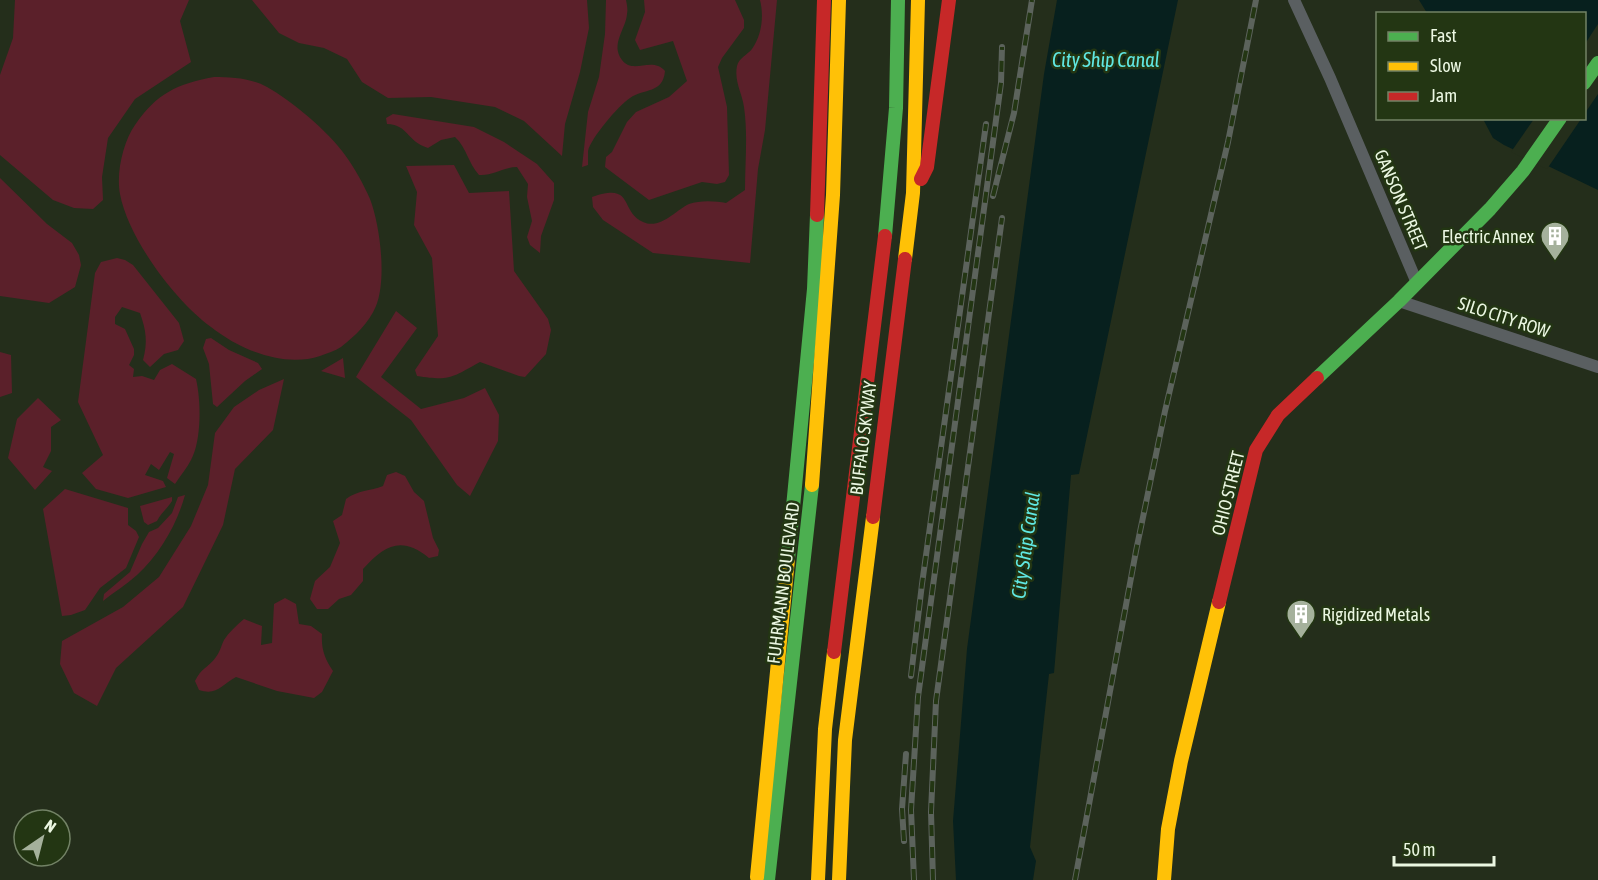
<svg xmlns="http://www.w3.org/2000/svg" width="1598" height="880" font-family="'Asap Condensed',sans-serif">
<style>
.green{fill:#5b202a}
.water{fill:#07201e}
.pier{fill:#242e1b}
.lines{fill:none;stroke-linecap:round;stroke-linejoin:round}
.street{stroke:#5a5f61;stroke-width:12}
.fast{stroke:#4caf50;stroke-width:14}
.slow{stroke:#ffc107;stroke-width:14}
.jam{stroke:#c62828;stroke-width:14}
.rail-casing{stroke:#5c635c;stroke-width:6}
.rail{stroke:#233613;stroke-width:4;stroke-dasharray:11;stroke-linecap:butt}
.labels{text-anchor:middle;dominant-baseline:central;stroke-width:5;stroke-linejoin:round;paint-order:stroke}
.street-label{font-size:18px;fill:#ebf7e2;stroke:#233613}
.poi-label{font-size:18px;fill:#ebf7e2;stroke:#233613;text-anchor:end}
.water-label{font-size:20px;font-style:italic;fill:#60e8e3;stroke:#233613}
</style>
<rect width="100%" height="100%" fill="#242e1b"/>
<g class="green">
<path d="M15 0H189L180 21 191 62 135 99 108 138 102 177 103 200 93 209 74 208 53 200 0 155V75L13 38Z"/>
<path d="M252 0H587L589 28 580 72 565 124 562 156 524 121 495 107 431 97 388 98 362 82 347 59 324 48 299 43 279 33Z"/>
<path d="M606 0H626C627 5 628 10 627 14 626 29 610 44 622 60 633 75 652 56 665 71 663 94 644 88 630 98 618 106 591 138 588 151 588 155 588 161 588 165L582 167 588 112 599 77 605 34Z"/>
<path d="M644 0H735L744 20V28L722 58 718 67 727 107 729 175 725 182 717 184 702 182 649 200 605 167 606 157 612 152 627 122 636 112 669 97 687 81 673 41 640 50 635 40 645 12Z"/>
<path d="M760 0H777L765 130 758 169 750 263 653 253 603 220 593 207 592 197C635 182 619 211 643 222 660 230 676 210 689 204 700 200 716 201 726 203L745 190C745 163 748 134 744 107 742 93 734 81 737 66 739 58 747 55 752 49 762 35 764 16 760 0Z"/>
<path d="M214 77C232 77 250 78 267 87 291 100 329 132 345 155 354 167 364 185 370 199 380 225 387 279 376 306 369 323 355 336 341 347 335 351 327 353 320 356 284 368 240 350 211 327 175 301 128 238 120 194 116 173 123 142 135 125 157 93 177 84 214 77Z"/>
<path d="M393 114 474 127 504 142 537 164 554 183V200L541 236 540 253 530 245 527 237 532 221 527 197 528 184 517 167C503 167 493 176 479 175 468 163 467 148 455 137L441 140 428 148C406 141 409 125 387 124L386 118Z"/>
<path d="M454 165 469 193 509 191 514 271 548 319 551 330 546 354 525 377 519 376 480 362C451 378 450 381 417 376L415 370 438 336 432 258 414 225 417 192 406 166Z"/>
<path d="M0 178 47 224 72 243 79 255 81 265 75 287 49 303 0 296Z"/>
<path d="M117 258 125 260 133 265 179 323 184 341 178 350 164 354 150 367 143 360C148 342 146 330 140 313L122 307 115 317V324L125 329 134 349V355L129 365 134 369 133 377 142 376 154 380 160 370 172 364 196 379C201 400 202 440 191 460 187 468 180 476 175 484L167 478 174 454 170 452 159 470 151 464 145 475 163 481 166 487 128 498 96 489 82 473 103 455 78 402 95 273 101 262Z"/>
<path d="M396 311 417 328 381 377 421 409 464 398 485 388 499 415 498 441 470 496 457 485 411 420 356 377Z"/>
<path d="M211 338 229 350 258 363 262 369 245 381 217 407 213 404 209 364 203 348 206 339Z"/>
<path d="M0 352 11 355 12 393 0 397Z"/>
<path d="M343 358 345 378 321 371Z"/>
<path d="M284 379 273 430 235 469 223 525 183 607 116 668 97 706 74 693 60 664 62 641 123 607 159 577 191 526 208 485 215 433 234 407 259 390Z"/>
<path d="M38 398 61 420 51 427V451L43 467 52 471 35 490 8 458 17 419Z"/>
<path d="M396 472 405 476 414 492 424 501 433 538 439 550 438 556 429 558C401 535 384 546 363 569V581L351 595 339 599 328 609H317L310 599 315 581 330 567 340 543 333 521 342 515 346 499C358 490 370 491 383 486L387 475Z"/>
<path d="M65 489 128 508V525L136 531 139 537 126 568 100 588 85 610 71 615 62 616 43 509Z"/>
<path d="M185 495C177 524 160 554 137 575 126 585 114 592 103 601L104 594 130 572 142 544 149 532 158 528 172 513 178 497Z"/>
<path d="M172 497V501C167 509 161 513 157 521L148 525 144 522 140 506Z"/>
<path d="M285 598 296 604 299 624 311 626 322 634C321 649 325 659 333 671L322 692 314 698 277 691 236 677C221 685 217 696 199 690L195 681C201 668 208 668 216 657 220 652 221 646 224 640 229 632 236 626 244 619L262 626 261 645 272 643 274 604Z"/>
</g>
<g class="water">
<path d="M1057 0H1178L1079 474 1071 475 1054 673 1049 674 1030 847 1036 861 1033 880H956L953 821 967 649 1044 74Z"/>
<path d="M1419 0H1598V190L1504 145 1493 138 1483 119 1584 118V14L1427 13Z"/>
</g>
<g class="pier">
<path d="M1598 24V94L1585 113V44Z"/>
<path d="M1534 119H1581L1547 169 1511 152Z"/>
</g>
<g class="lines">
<g class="street">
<path d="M1294 0 1330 78 1417 283"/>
<path d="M1399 301 1598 367"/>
</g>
<g class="fast">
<path d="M1584 83 1598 63"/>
<path d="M885 236 896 108 898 0"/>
<path d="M1317 378 1399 301 1490 209 1523 171 1560 118"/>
<path d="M788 559 814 289 817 215"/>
<path d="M768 880 812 485"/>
</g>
<g class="slow">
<path d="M905 259 913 193 918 0"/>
<path d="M812 485 833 195 839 0"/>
<path d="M757 877 788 559"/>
<path d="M818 880 825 729 834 652"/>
<path d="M839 880 845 740 873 517"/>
<path d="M1164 880 1168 829 1181 761 1219 602"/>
</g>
<g class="jam">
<path d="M921 179 927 167 949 0"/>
<path d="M817 215 824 0"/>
<path d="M873 517 905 259"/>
<path d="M1219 602 1256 450 1278 415 1317 378"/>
<path d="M834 652 885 236"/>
</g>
<g class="rail-casing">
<g id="rail">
<path d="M993 196 1014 113 1032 0"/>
<path d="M911 676 922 584 986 124"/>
<path d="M904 841 902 809 906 754"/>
<path d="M914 880 911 810 918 697 1001 83 1002 47"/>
<path d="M933 880 931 812 936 701 1002 218"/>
<path d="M1075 880 1136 551 1165 411 1228 142 1256 0"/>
</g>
</g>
<use href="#rail" class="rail"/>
</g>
<defs>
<g id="building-pin" transform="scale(1.5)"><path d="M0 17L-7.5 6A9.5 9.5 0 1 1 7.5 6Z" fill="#a5b19c" stroke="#233613"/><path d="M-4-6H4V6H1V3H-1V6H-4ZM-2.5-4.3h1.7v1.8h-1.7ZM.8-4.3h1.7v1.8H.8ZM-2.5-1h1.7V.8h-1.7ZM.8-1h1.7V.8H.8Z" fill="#fff"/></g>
</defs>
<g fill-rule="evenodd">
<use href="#building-pin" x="1555" y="236"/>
<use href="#building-pin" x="1301" y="614"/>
</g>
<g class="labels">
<g class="street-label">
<text transform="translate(1401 200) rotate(67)">GANSON STREET</text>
<text transform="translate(1504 317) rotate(18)">SILO CITY ROW</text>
<text transform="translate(863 438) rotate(-83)">BUFFALO SKYWAY</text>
<text transform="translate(1228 493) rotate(-76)">OHIO STREET</text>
<text transform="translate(783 583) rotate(-83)">FUHRMANN BOULEVARD</text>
</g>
<g class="poi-label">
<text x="1534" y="236">Electric Annex</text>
<text x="1322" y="614" text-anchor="start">Rigidized Metals</text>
</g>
<g class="water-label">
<text x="1106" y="59">City Ship Canal</text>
<text transform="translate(1025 545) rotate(-82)">City Ship Canal</text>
</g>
</g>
<rect x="1376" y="12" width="210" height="108" fill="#233613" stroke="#738366" stroke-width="1.5"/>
<rect x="1388" y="32" width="30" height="9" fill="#4caf50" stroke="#738366" stroke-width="1.5"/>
<text x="1430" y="42" font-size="18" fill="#ebf7e2">Fast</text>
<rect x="1388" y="62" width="30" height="9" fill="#ffc107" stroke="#738366" stroke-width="1.5"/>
<text x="1430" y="72" font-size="18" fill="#ebf7e2">Slow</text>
<rect x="1388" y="92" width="30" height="9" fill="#c62828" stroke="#738366" stroke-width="1.5"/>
<text x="1430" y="102" font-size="18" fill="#ebf7e2">Jam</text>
<g transform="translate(42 838) rotate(35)"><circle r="28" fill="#233613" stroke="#738366" stroke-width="1.5"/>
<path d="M0-4.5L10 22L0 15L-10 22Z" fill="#a5b19c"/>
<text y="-9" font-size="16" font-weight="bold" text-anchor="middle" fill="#ebf7e2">N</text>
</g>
<path d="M1394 856v9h100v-9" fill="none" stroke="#ebf7e2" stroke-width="3"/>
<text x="1403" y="856" font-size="18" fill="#ebf7e2" stroke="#233613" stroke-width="4.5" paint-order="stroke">50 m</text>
</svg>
